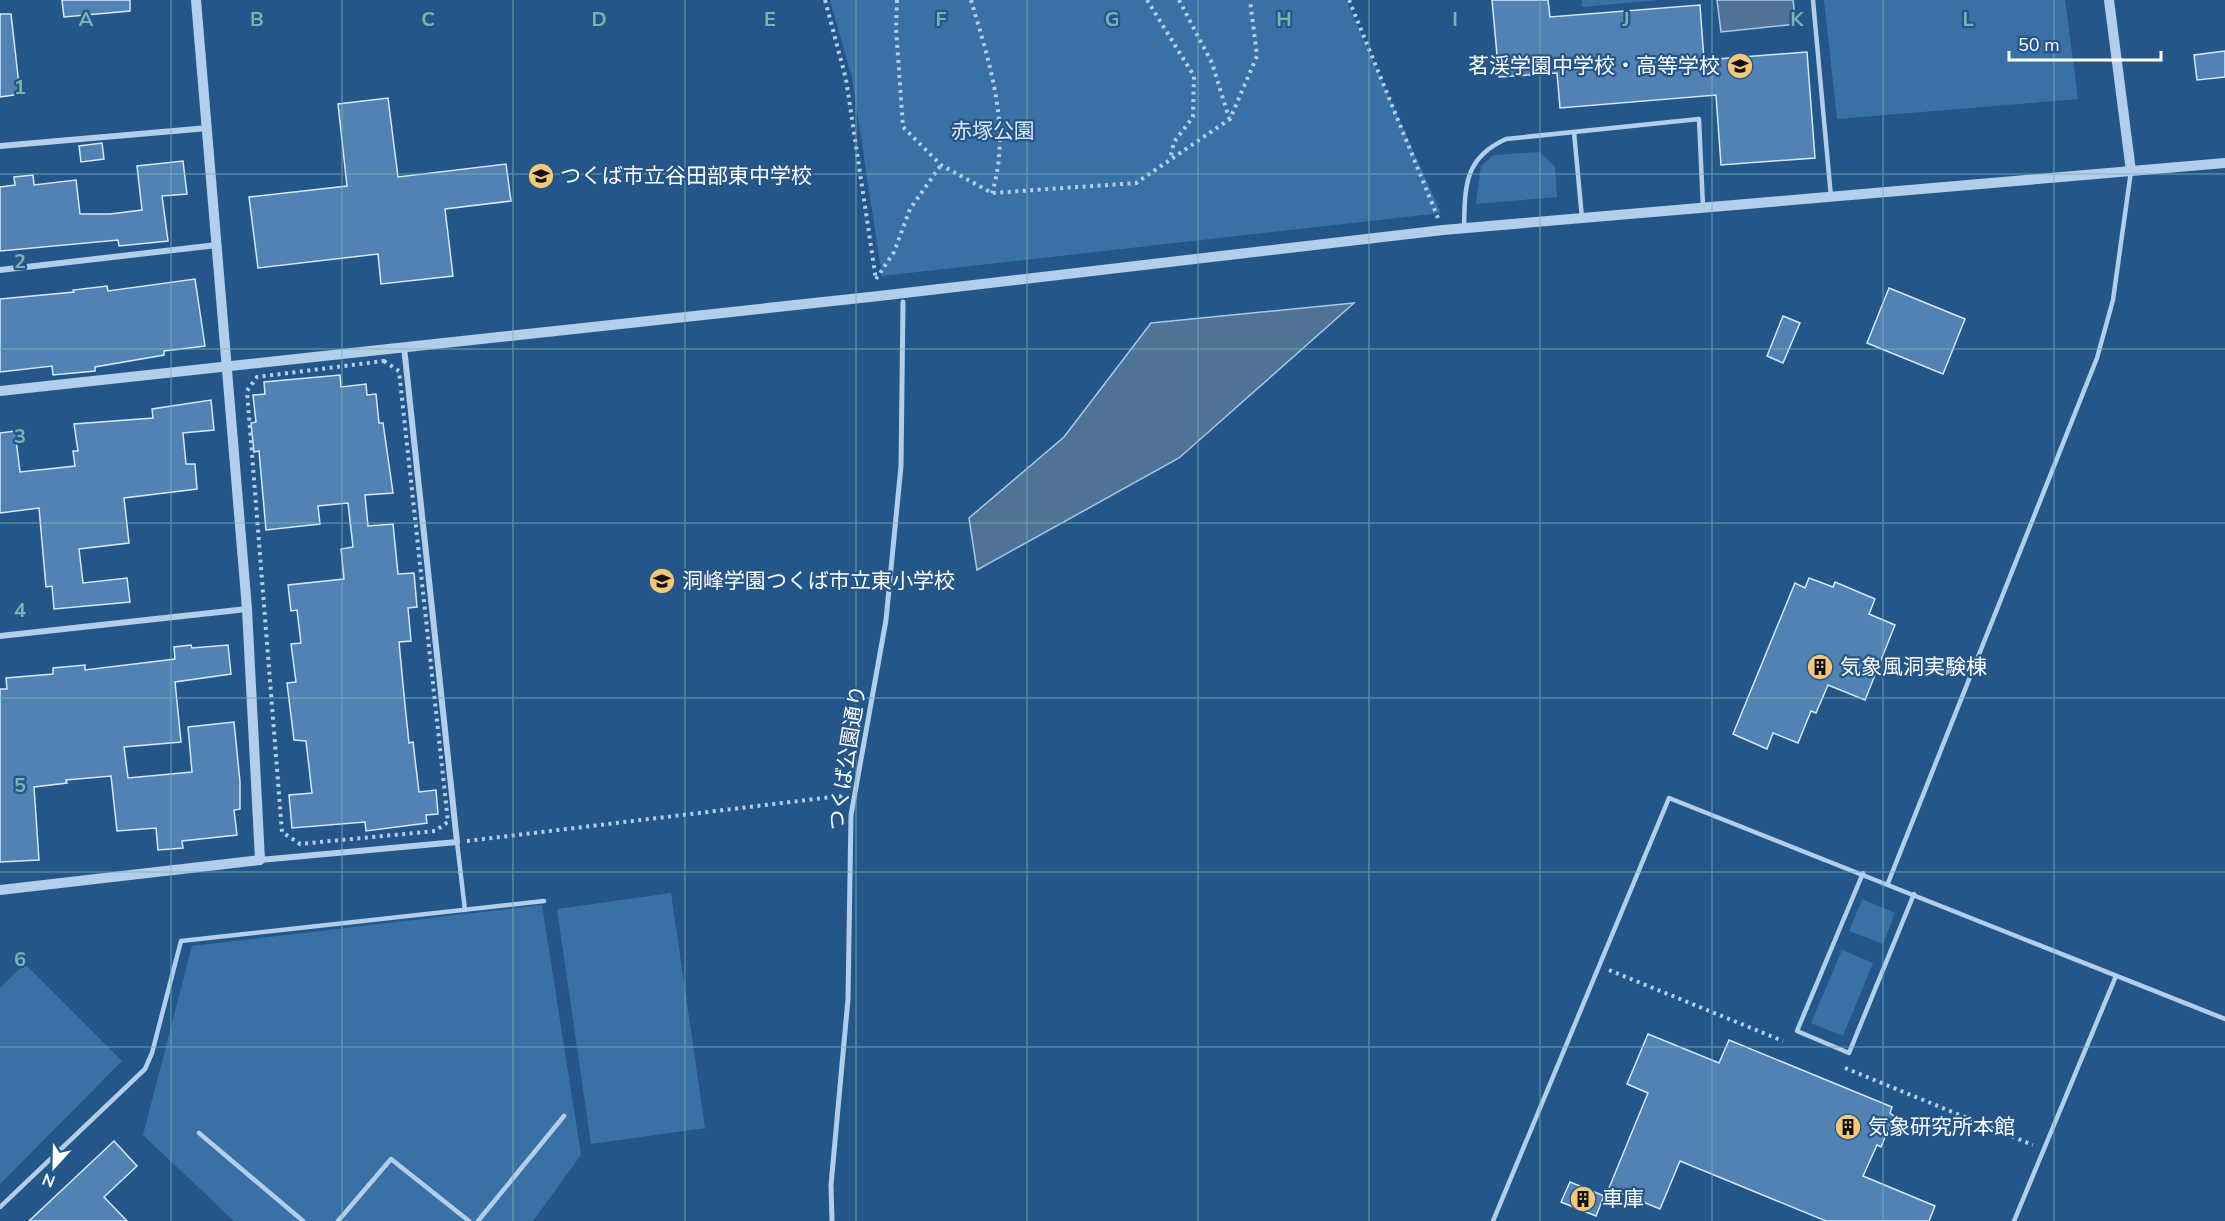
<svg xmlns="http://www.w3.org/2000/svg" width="2225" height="1221" font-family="'Nunito Sans','Noto Sans JP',sans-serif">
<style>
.green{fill:#3971a7}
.water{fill:#507296;stroke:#a6caea;stroke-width:1.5}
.building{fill:#5182b3;stroke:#d6e7f7;stroke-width:1.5}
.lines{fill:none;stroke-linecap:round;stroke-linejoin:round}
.path{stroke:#b2ceea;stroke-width:4;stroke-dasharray:3 4.5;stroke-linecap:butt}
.service{stroke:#b2ceea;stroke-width:4.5}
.pedestrian{stroke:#b2ceea;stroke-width:5}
.minor{stroke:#b2ceea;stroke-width:6}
.tertiary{stroke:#b2ceea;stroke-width:10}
.grid{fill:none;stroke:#7bb4af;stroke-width:1.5;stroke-opacity:0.55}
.labels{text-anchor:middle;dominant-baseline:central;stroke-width:4.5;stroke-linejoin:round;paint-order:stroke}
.poi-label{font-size:21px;fill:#fff;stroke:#25568a;text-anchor:start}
.park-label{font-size:21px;fill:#d6e7f7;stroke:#25568a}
.street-label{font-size:21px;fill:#fff;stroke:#25568a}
.grid-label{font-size:20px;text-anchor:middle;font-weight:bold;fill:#7bb4af;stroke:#25568a;stroke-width:4.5;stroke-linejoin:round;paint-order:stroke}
</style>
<rect width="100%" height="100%" fill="#25568a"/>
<g class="green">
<path d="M830 0H1346L1441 213 882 276 852 78Z"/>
<path d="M1582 0H1658L1582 7Z"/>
<path d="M1824 0H2065L2078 99 1837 119Z"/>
<path d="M1539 152 1555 167 1557 197 1476 204 1481 166 1494 155Z"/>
<path d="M671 893 705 1128 591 1144 557 909Z"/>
<path d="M1862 899 1895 913 1883 944 1849 931Z"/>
<path d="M542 905 581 1155 533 1221H234L143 1135 192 946Z"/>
<path d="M1842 950 1873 963 1843 1036 1811 1023Z"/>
<path d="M25 964 122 1061 0 1184V988Z"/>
</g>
<g class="water">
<path d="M1717 0H1793L1796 24 1721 32Z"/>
<path d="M1354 303 1179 458 977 570 969 518 1064 437 1151 323Z"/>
</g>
<g class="building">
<path d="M62 0H130V11L64 17Z"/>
<path d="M1492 0H1548L1550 17 1700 5 1704 60 1807 52 1815 158 1721 165 1716 95 1560 108 1557 73 1499 77Z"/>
<path d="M0 14H11L20 94 0 97Z"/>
<path d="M2225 51V77L2197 80 2194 55Z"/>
<path d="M388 98 398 177 506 164 511 201 445 209 453 276 381 284 378 254 258 268 249 197 347 186 338 104Z"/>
<path d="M102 143 104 159 81 162 79 146Z"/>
<path d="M183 161 187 194 162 196 168 241 119 246 118 240 0 251V187L15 185 14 177 33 175 34 185 76 180 80 214H110L142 210 137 166Z"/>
<path d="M195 279 205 346 164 351V355L95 367V371L53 375 52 366 0 372V299L74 292 73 290 107 286 108 291Z"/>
<path d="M1889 288 1965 319 1943 374 1867 343Z"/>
<path d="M1783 316 1800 323 1783 363 1767 356Z"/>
<path d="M340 375 341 387 366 384 367 395 376 394 379 423H383L393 493 365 495 368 526 393 524 398 574 414 573 417 607 408 608 411 641 399 642 405 705 409 743 413 742 419 792 436 790 438 814 426 815 427 823 366 831 365 822 292 828 289 795 312 793 306 741 294 740 287 683 296 682 291 644 301 643 297 610 291 611 288 585 344 579 341 549 353 547 348 503 318 506 320 524 266 530 259 451 254 452 251 423 256 422 253 395 265 394 264 382Z"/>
<path d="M211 400 214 430 183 433 186 464H195L197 489 124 498 129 543 79 549 83 583 127 578 130 602 54 609 52 586 46 587 39 508 0 513V433L15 431 20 472 75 466 73 451H78L74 424 153 418 152 409Z"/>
<path d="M1809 578 1833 587 1835 582 1875 599 1869 614 1895 625 1865 700 1828 685 1816 713 1811 711 1798 743 1773 733 1767 749 1733 734 1795 583 1805 588Z"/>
<path d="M191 645 192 648 228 645 231 674 175 682 181 742 124 747 128 778 192 772 188 727 234 722 240 782V809L234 810 237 835 182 841 183 848 158 850 156 828 117 831 111 776 66 780 67 783 34 787 39 860 0 862V689H7L6 678 53 674V668L85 665V670L175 659 174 647Z"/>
<path d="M1648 1034 1719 1063 1729 1040 1892 1107 1890 1113 1894 1116 1881 1147 1877 1145 1863 1176 1935 1206 1929 1221H1826L1680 1161 1660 1209 1609 1188 1648 1093 1627 1084Z"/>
<path d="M114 1141 137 1166 104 1197 127 1221H29Z"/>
<path d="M1570 1182 1604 1196 1596 1216 1561 1202Z"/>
</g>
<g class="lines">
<g class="path">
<path d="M825 0 846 79 876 280"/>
<path d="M897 0 896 28 903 127 941 165 992 193 1136 183 1230 119 1257 56 1250 0"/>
<path d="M971 0C989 62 1012 128 992 193"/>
<path d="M1147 0 1194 76 1193 117 1174 142 1170 159"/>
<path d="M1179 0 1212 63 1229 118"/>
<path d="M1349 0 1438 218"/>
<path d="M876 279 894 252 910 209 941 165"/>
<path d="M384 361 399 371 448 822 435 831 300 844 282 832 247 391 257 377Z"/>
<path d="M467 841 840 796 842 799"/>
<path d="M1609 970 1783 1041"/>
<path d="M1845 1068 2033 1145"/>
</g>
<g class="service">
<path d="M1813 0 1831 197"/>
<path d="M1574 132 1582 218"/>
<path d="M1464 228C1465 186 1464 158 1506 139L1699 119 1703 207"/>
<path d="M457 842 465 910"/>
<path d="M1863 873 1797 1031 1849 1053 1914 894"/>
<path d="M1888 883 2097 358 2113 300 2131 171"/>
<path d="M199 1133 303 1221"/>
<path d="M0 1207 145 1069 152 1053 181 941 544 901"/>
<path d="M338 1221 391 1159 469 1221"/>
<path d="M478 1221 564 1116"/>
<path d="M1493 1221 1669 798 2225 1019"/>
<path d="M2014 1221 2116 976"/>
</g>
<path class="pedestrian" d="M832 1221 831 1185 848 999 851 815 886 620 901 466 903 302"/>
<g class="minor">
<path d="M0 146 208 128"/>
<path d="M0 270 217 245"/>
<path d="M0 636 247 609"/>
<path d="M260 860 457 842 404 347"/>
</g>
<g class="tertiary">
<path d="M2109 0 2131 171"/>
<path d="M0 391 879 296 1443 230 2225 163"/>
<path d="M0 890 260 860 247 609 196 0"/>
</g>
</g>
<path class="grid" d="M171 0V1221M342 0V1221M513 0V1221M685 0V1221M856 0V1221M1027 0V1221M1198 0V1221M1369 0V1221M1540 0V1221M1712 0V1221M1883 0V1221M2054 0V1221M0 174H2225M0 349H2225M0 523H2225M0 698H2225M0 872H2225M0 1047H2225"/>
<defs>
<g id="school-disc" transform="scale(1.35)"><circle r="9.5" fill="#f4c976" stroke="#25568a"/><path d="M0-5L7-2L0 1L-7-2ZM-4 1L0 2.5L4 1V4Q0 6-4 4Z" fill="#111"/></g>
<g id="building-disc" transform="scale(1.35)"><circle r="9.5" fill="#f4c976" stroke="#25568a"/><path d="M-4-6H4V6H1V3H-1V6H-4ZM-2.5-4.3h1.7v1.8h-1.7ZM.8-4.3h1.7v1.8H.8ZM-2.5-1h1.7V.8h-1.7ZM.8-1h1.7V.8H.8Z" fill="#111"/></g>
</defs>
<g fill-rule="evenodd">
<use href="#school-disc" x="1740" y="66"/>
<use href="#school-disc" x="541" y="176"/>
<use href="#school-disc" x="662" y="581"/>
<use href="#building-disc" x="1820" y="667"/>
<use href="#building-disc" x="1848" y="1127"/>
<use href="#building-disc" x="1583" y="1199"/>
</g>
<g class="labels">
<g class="poi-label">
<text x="1720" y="66" text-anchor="end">茗渓学園中学校・高等学校</text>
<text x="560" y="176">つくば市立谷田部東中学校</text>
<text x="682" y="581">洞峰学園つくば市立東小学校</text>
<text x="1840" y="667">気象風洞実験棟</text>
<text x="1868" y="1127">気象研究所本館</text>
<text x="1602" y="1199">車庫</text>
</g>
<g class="park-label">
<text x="993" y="131">赤塚公園</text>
</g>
<g class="street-label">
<text transform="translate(847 758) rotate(-81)">つくば公園通り</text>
</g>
</g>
<g class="grid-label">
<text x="86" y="26">A</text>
<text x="257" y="26">B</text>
<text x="428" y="26">C</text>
<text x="599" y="26">D</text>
<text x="770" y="26">E</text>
<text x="941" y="26">F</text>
<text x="1112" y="26">G</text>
<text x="1284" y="26">H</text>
<text x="1455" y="26">I</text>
<text x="1626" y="26">J</text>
<text x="1797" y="26">K</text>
<text x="1968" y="26">L</text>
<text x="20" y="94">1</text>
<text x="20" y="268">2</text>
<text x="20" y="443">3</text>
<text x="20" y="617">4</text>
<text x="20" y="792">5</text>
<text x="20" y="966">6</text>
</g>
<g transform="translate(54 1167) rotate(202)" stroke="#25568a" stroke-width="4.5" paint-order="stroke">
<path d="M0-4.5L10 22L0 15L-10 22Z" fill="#ffffff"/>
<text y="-9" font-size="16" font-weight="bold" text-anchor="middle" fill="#ffffff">N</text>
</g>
<path d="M2009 51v9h152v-9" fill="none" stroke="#ffffff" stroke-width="3"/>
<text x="2018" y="51" font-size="18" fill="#ffffff" stroke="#25568a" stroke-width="4.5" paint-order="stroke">50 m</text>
</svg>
